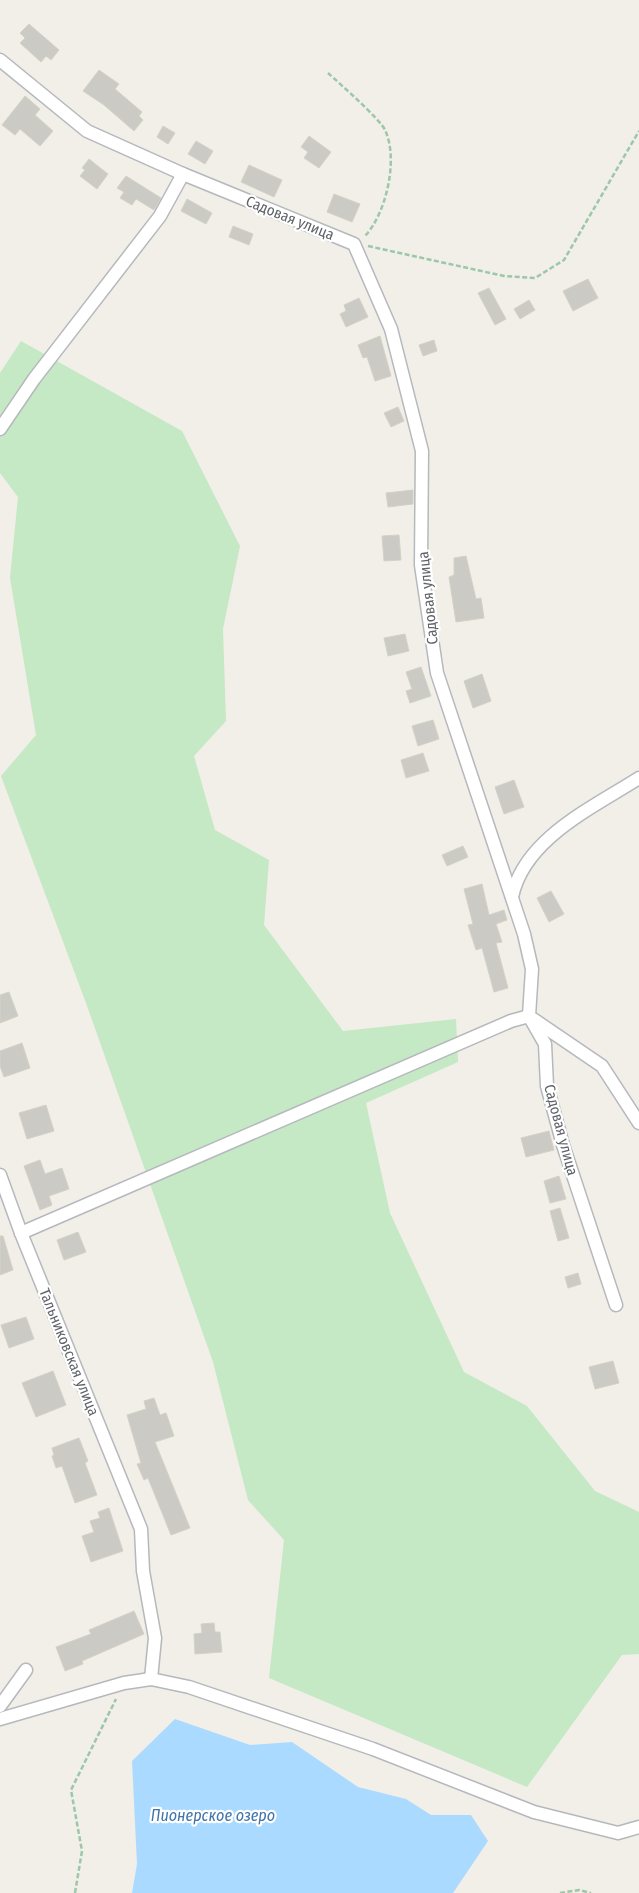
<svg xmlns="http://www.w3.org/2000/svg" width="639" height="1893" font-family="'Fira Sans Condensed',sans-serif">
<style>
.green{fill:#c5e8c5}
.water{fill:#aadaff}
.building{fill:#cccac5;stroke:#d6d1c6}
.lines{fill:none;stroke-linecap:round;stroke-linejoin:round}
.street-casing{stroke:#b5b8bc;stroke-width:15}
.path{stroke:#9cc7a9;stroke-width:2.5;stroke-dasharray:5 2.5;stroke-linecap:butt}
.street{stroke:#fff;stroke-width:12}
.labels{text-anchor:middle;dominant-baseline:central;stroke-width:4.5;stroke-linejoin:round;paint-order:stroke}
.street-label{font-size:15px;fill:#5f6368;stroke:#fff}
.water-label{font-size:16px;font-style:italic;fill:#4174aa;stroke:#fff}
</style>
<rect width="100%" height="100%" fill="#f1efe8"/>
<path class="green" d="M21 341 182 431 240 546 223 629 226 721 194 756 215 830 269 860 264 925 343 1031 456 1019 458 1062 366 1103 390 1213 464 1372 527 1406 595 1491 639 1512V1654L622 1655 527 1787 269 1678 284 1540 248 1500 213 1362 86 1003 1 776 36 735 10 578 18 497 0 473V373Z"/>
<path class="water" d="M175 1719 250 1745 292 1742 358 1787 406 1799 431 1815H471L488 1841 453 1893H132L137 1864 132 1761Z"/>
<g class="building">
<path d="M29 24 59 50 51 60 46 56 41 62 20 43 25 38 20 33Z"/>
<path d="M99 70 119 84 115 89 142 112 139 116 143 120 134 131 104 105 83 91Z"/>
<path d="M25 96 40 109 35 115 53 131 40 146 20 129 15 135 2 125Z"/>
<path d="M163 126 175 133 168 144 157 137Z"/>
<path d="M309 136 331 152 319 168 304 158 308 152 301 147Z"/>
<path d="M196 141 213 151 205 164 188 154Z"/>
<path d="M89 159 108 174 97 189 80 176 85 170 82 168Z"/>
<path d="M249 165 282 180 274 197 241 182Z"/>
<path d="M126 176 161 198 154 210 136 199 132 205 120 198 124 192 117 188Z"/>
<path d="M334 194 360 204 352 222 327 212Z"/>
<path d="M187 199 212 213 206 224 181 211Z"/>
<path d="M233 226 253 234 249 245 229 237Z"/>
<path d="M588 279 598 298 573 311 563 291Z"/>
<path d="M489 288 506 319 495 325 478 293Z"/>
<path d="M359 298 368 317 346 327 340 314 346 311 344 305Z"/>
<path d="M529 300 535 310 520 319 514 309Z"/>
<path d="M380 336 391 376 375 381 367 357 363 358 358 345Z"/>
<path d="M434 340 437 351 423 356 419 345Z"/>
<path d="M398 407 404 421 391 427 384 413Z"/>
<path d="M413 490V504L388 507 386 493Z"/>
<path d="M399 535 401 560 384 561 382 536Z"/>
<path d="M466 556 476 599 481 598 484 618 456 622 449 577 454 575V558Z"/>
<path d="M405 634 409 651 388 656 384 638Z"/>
<path d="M421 667 431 696 410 703 406 691 412 689 406 672Z"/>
<path d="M482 674 491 701 473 708 464 681Z"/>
<path d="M433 720 439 739 418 746 412 726Z"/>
<path d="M423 753 429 771 406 778 401 760Z"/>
<path d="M514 780 524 807 504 814 495 787Z"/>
<path d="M463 846 468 857 447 866 442 855Z"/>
<path d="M482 884 489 915 504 910 507 920 496 924 502 942 496 943 508 988 494 992 482 948 476 950 468 925 473 924 464 889Z"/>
<path d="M551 891 564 914 549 922 537 898Z"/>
<path d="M9 992 18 1016 0 1023V995Z"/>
<path d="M22 1043 30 1068 4 1077 0 1066V1051Z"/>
<path d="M46 1105 54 1131 27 1139 19 1113Z"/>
<path d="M549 1131 554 1150 526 1157 521 1138Z"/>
<path d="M40 1160 45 1174 62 1168 69 1189 49 1196 52 1205 40 1210 24 1166Z"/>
<path d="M559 1176 566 1199 550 1203 544 1181Z"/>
<path d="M560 1208 569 1238 558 1241 550 1211Z"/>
<path d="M78 1232 86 1252 64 1260 57 1240Z"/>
<path d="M0 1236H3L13 1270 0 1275Z"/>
<path d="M578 1273 581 1284 568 1288 565 1277Z"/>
<path d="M26 1317 34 1339 9 1348 1 1325Z"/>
<path d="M613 1361 619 1383 595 1389 589 1367Z"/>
<path d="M53 1371 66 1405 36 1417 22 1383Z"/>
<path d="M154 1398 160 1415 166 1413 174 1436 155 1442 190 1528 171 1535 150 1483 148 1478 144 1480 137 1464 141 1463 127 1415 146 1409 144 1401Z"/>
<path d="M79 1438 88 1461 85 1463 97 1495 75 1503 62 1466 56 1468 52 1456 54 1455 52 1448Z"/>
<path d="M109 1508 123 1551 91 1562 82 1536 94 1532 90 1521 100 1518 98 1512Z"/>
<path d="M134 1611 144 1634 82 1661 83 1664 65 1671 56 1647 91 1634 89 1630Z"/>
<path d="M214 1623 215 1632H220L222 1652 195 1654 194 1634 202 1633 201 1624Z"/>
</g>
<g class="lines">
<g class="street-casing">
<g id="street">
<path d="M0 60 87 131 183 174 354 244 391 329 422 451 421 565 437 673 524 934 532 969 529 1016 545 1044 547 1086 563 1145 616 1305"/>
<path d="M0 429 34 379 160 216 183 174"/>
<path d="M512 897C524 839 592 808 639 778"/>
<path d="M533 1019 602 1066 639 1123"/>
<path d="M0 1175 21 1233 141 1529 143 1571 155 1638 151 1679"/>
<path d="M21 1233 511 1021 529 1016"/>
<path d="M0 1706 26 1670"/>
<path d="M0 1719 124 1683 151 1679 189 1687 373 1749 534 1812 618 1833 639 1827"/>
</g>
</g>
<g class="path">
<path d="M328 73C339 83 381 120 385 130 399 159 386 215 364 237"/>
<path d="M368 246 504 276 535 278 564 260 639 131"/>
<path d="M75 1893 82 1851 71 1790 116 1699"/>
<path d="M560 1893 579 1890 591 1893"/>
</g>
<use href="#street" class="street"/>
</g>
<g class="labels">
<g class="street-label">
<text transform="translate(290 218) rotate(22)">Садовая улица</text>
<text transform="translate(428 598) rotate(-96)">Садовая улица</text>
<text transform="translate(561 1130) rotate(75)">Садовая улица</text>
<text transform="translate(69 1352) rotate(68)">Тальниковская улица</text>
</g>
<g class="water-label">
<text x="213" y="1815">Пионерское озеро</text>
</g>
</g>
</svg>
